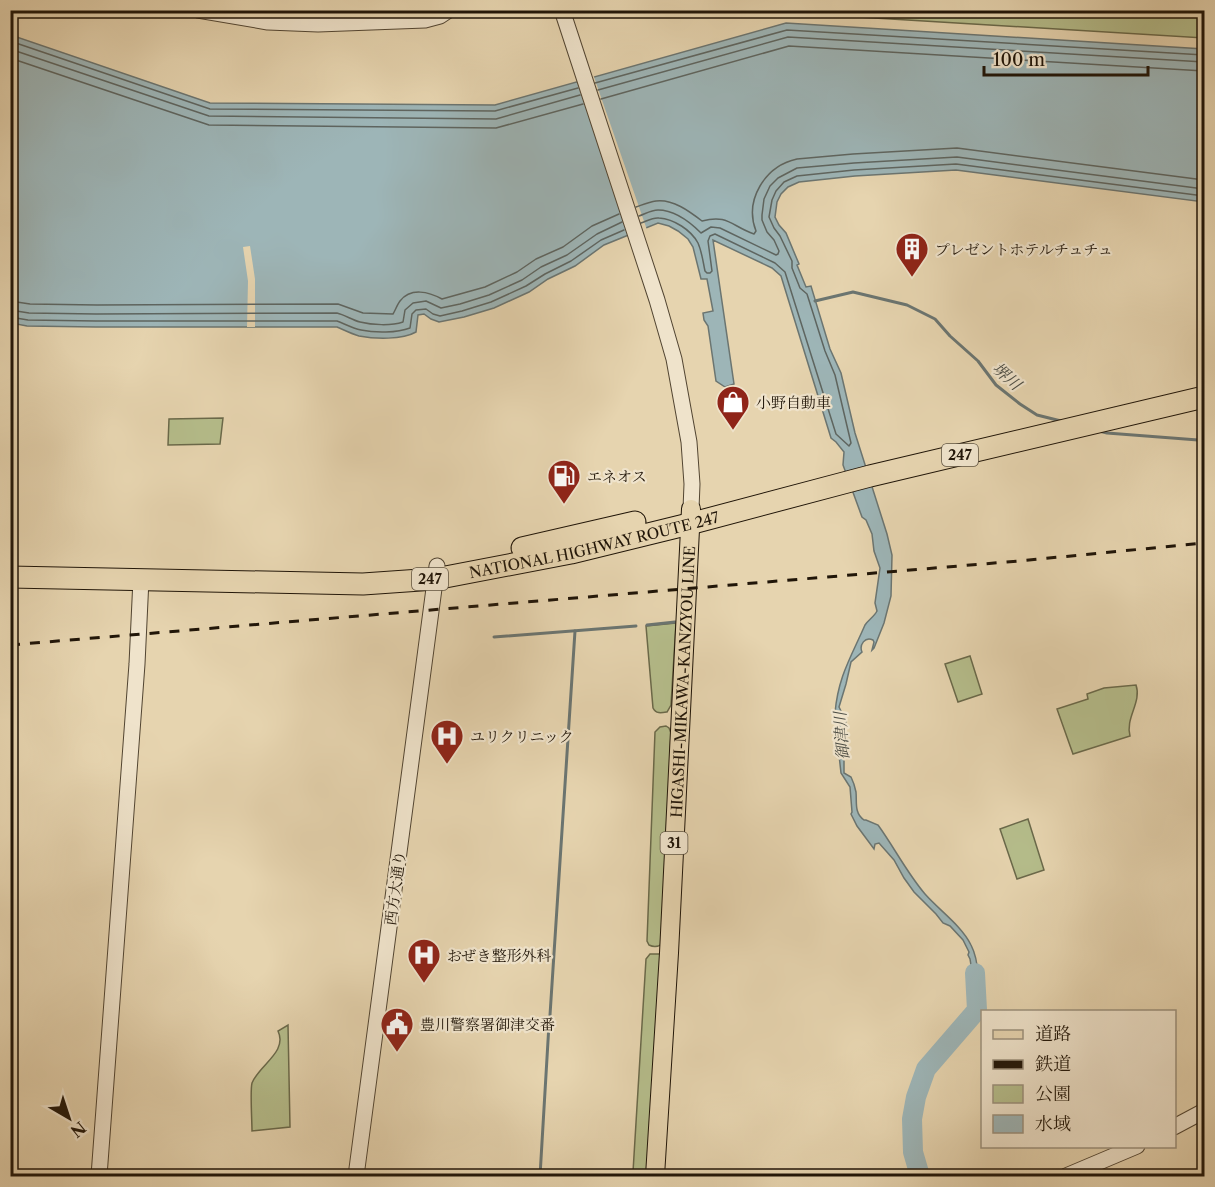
<svg xmlns="http://www.w3.org/2000/svg" width="1215" height="1187" font-family="'Libre Caslon Text','Noto Serif JP',serif">
<style>
.green{fill:#b5bd8b;stroke:#6a694a;stroke-width:1.5}
.water{fill:#9db5b7;stroke:#6b7571;stroke-width:1.5}
.pier{fill:#e6d4af}
.lines{fill:none;stroke-linecap:round;stroke-linejoin:round}
.shore{stroke:#5e6560;stroke-width:1.5}
.stream{stroke:#6b7571;stroke-width:3}
.river{stroke:#9db5b7;stroke-width:20}
.minor-casing{stroke:#524532;stroke-width:17}
.major-casing{stroke:#201508;stroke-width:20}
.highway-casing{stroke:#201508;stroke-width:23}
.minor{stroke:#efe3cb;stroke-width:15}
.major{stroke:#e6d4af;stroke-width:18}
.highway{stroke:#e6d4af;stroke-width:21}
.rail{stroke:#201508;stroke-width:3;stroke-dasharray:10 10;stroke-linecap:butt}
.labels{text-anchor:middle;dominant-baseline:central;stroke-width:4.5;stroke-linejoin:round;paint-order:stroke}
.shield{fill:#efe3cb;stroke:#5e5342;stroke-width:1.5}
.shield-label{font-size:14px;font-weight:bold;fill:#201508}
.poi-label{font-size:15px;fill:#201508;stroke:#efe3cb;text-anchor:start}
.street-label{font-size:15px;fill:#201508;stroke:#efe3cb}
.water-label{font-size:16px;font-style:italic;fill:#4c4d45;stroke:#efe3cb}
</style>
<rect width="100%" height="100%" fill="#e6d4af"/>
<filter id="stains"><feTurbulence type="fractalNoise" baseFrequency=".00333" numOctaves="4"/><feColorMatrix values="0 0 0 0 .2 0 0 0 0 .09 0 0 0 0 .02 0 0 0 .5 -.17"/></filter>
<radialGradient id="worn" r=".72"><stop offset=".6" stop-color="#630" stop-opacity="0"/><stop offset="1" stop-color="#630" stop-opacity=".3"/></radialGradient>
<g class="green">
<path d="M793 11H1204V38L793 13Z"/>
<path d="M223 418 220 444 168 445 169 419Z"/>
<path d="M676 623 671 705 667 712C661 713 656 714 653 708L646 626Z"/>
<path d="M970 656 982 694 958 702 945 664Z"/>
<path d="M1136 685C1142 702 1125 718 1130 736L1073 754 1057 709 1088 699 1087 694 1104 688Z"/>
<path d="M666 726 669 728 671 733 662 944C658 947 653 947 649 945L647 941 655 732 660 727Z"/>
<path d="M1028 819 1044 870 1017 879 1000 829Z"/>
<path d="M650 954H659L661 956 647 1176H633V1172L646 959Z"/>
<path d="M288 1025 290 1127 252 1131C252 1121 250 1090 252 1083 259 1065 288 1052 278 1031Z"/>
</g>
<path class="water" d="M786 23 1204 49V202L956 170 855 176 799 182 788 187 781 194 777 202 775 217 779 225 786 233 799 264 797 265 806 287 811 286 830 349 841 373 855 433 887 534 892 555 891 596 884 623 874 648 872 650 874 642 873 640C865 636 859 645 862 652L851 662 846 684 839 707 846 721 843 736 847 754 844 758V773L851 777C853 781 855 787 856 792 857 802 854 813 864 820H866L878 825C894 847 907 873 925 894 939 910 962 926 971 945 980 962 979 990 978 1009L970 959 968 955 969 952 963 940 950 926 943 923 936 914 914 892 904 878 894 860 879 843 875 844 874 849 857 826 851 814 852 812 850 787 841 773 839 755 841 751C839 746 837 742 837 736 838 725 844 724 835 713 838 677 851 657 865 625 868 620 874 617 877 611L875 603 880 568 874 551 872 534 866 520 862 517 843 465 844 452 836 442 831 438 781 276 772 268 713 240 734 384 725 387 716 381 708 326 704 320 703 313 713 311 707 279H701L693 247 688 239 678 231 669 226 658 223 604 245 575 266 548 279 529 292 494 308 464 317 439 322 431 319 424 314 418 315 416 332C402 340 375 339 359 336 352 334 344 330 337 327H96L27 326 11 323V35L210 103 495 105Z"/>
<g class="pier">
<path d="M593 74 647 230 629 238 576 79Z"/>
<path d="M250 246 255 279V327H247L248 281 243 247Z"/>
</g>
<g class="lines">
<g class="shore">
<path d="M10 41 210 109 495 111 578 88"/>
<path d="M10 49 209 116 496 119 580 95"/>
<path d="M10 58 209 125 496 128 583 104"/>
<path d="M595 83 787 30 1204 55"/>
<path d="M598 90 788 37 1204 62"/>
<path d="M601 99 789 46 1204 71"/>
<path d="M636 207C642 205 649 202 656 201 673 199 689 211 702 221 728 214 731 226 754 234L756 231C744 200 765 166 797 159L853 154 957 148 1204 180"/>
<path d="M639 216C645 214 651 210 658 210 674 210 690 222 701 233L711 227 720 228 776 255 778 254 779 251 774 240 767 232 762 220V215L764 199 770 186 778 178 797 168 854 163 957 157 1204 189"/>
<path d="M641 223C647 221 653 217 659 218 674 219 691 230 698 243 702 252 703 262 705 271L707 273H710L712 271 708 241 710 236 715 234 775 263 785 272 836 434 849 446 851 443 835 375 825 351 807 294 800 288 792 268V261L780 236 774 228 769 217 772 200 776 191 784 182 797 176 854 170 956 164 1204 196"/>
<path d="M10 301 30 304 97 305 338 304 363 313 393 314C395 311 397 305 400 301 411 287 429 292 442 299L485 287 517 272 536 259 563 247 592 226 619 214"/>
<path d="M10 310 29 313 96 314 337 313C345 315 352 320 360 322 372 325 391 326 403 322L405 310 413 303 426 301 441 308 460 304 489 295 522 280 541 267 567 255 597 234 622 222"/>
<path d="M10 317 28 320 96 321H337C345 324 352 328 361 330 375 333 397 333 410 328L412 314 416 310 426 309 433 314 440 316 462 311 491 302 526 286 545 274 571 261 601 240 624 230"/>
</g>
<g class="stream">
<path d="M815 301 853 292 907 305 935 319 950 336 978 361 996 385 1020 404 1037 415 1061 421"/>
<path d="M1099 431 1107 433 1198 440 1204 442"/>
<path d="M647 625 675 622"/>
<path d="M494 637 636 626"/>
<path d="M550 1015 575 631"/>
<path d="M540 1176 549 1024"/>
</g>
<path class="river" d="M920 1176 913 1152 912 1119 916 1097 926 1069 977 1010 975 973"/>
<g class="minor-casing">
<g id="minor">
<path d="M198 10 268 22 318 24 425 20 440 16 449 10"/>
<path d="M562 10 657 300 674 359 689 442 692 484 691 509"/>
<path d="M1174 1127 1204 1111"/>
<path d="M99 1176 137 664 141 579"/>
<path d="M356 1176 437 566"/>
<path d="M1066 1176 1137 1146"/>
</g>
</g>
<g class="major-casing">
<g id="major">
<path id="s1" d="M655 1176 669 953 691 509"/>
</g>
</g>
<g class="highway-casing">
<g id="highway">
<path d="M522 548 635 522"/>
<path id="s2" d="M10 577 363 584 435 579 571 553 689 524 870 476 1204 397"/>
</g>
</g>
<use href="#minor" class="minor"/>
<use href="#major" class="major"/>
<use href="#highway" class="highway"/>
<path class="rail" d="M10 645 1019 561 1204 543"/>
</g>
<defs>
<g id="building-pin" transform="scale(1.725)"><path d="M0 17L-7.5 6A9.5 9.5 0 1 1 7.5 6Z" fill="#8f2418" stroke="#efe3cb"/><path d="M-4-6H4V6H1V3H-1V6H-4ZM-2.5-4.3h1.7v1.8h-1.7ZM.8-4.3h1.7v1.8H.8ZM-2.5-1h1.7V.8h-1.7ZM.8-1h1.7V.8H.8Z" fill="#fff"/></g>
<g id="shop-pin" transform="scale(1.725)"><path d="M0 17L-7.5 6A9.5 9.5 0 1 1 7.5 6Z" fill="#8f2418" stroke="#efe3cb"/><path d="M-5-2.5h2.3a2.7 3.5 0 0 1 5.4 0H5L5.5 6h-11ZM-1.5-2.5h3a1.5 2.3 0 0 0-3 0Z" fill="#fff"/></g>
<g id="fuel-pin" transform="scale(1.725)"><path d="M0 17L-7.5 6A9.5 9.5 0 1 1 7.5 6Z" fill="#8f2418" stroke="#efe3cb"/><path d="M-5.5-6h7V0h2V4h1.3V-2.5L3-4.5l.8-.8L6-3V5H2.5V1h-1V6h-7ZM-4.2-4.7v3.2H.2V-4.7Z" fill="#fff"/></g>
<g id="hospital-pin" transform="scale(1.725)"><path d="M0 17L-7.5 6A9.5 9.5 0 1 1 7.5 6Z" fill="#8f2418" stroke="#efe3cb"/><path d="M-5-5h3v3.5h4V-5h3V5h-3V1.5h-4V5h-3Z" fill="#fff"/></g>
<g id="civic-pin" transform="scale(1.725)"><path d="M0 17L-7.5 6A9.5 9.5 0 1 1 7.5 6Z" fill="#8f2418" stroke="#efe3cb"/><path d="M-.6-6.5H3V-4.5H.6V-3L4-1V1h2V6H-6V1h2V-1L-.6-3ZM-1.2 2.5V6h2.4V2.5Z" fill="#fff"/></g>
</defs>
<g fill-rule="evenodd">
<use href="#building-pin" x="912" y="249"/>
<use href="#shop-pin" x="733" y="402"/>
<use href="#fuel-pin" x="564" y="476"/>
<use href="#hospital-pin" x="447" y="736"/>
<use href="#hospital-pin" x="424" y="955"/>
<use href="#civic-pin" x="397" y="1024"/>
</g>
<g class="labels">
<g class="shield">
<rect x="942" y="444" width="36" height="22" rx="4.5"/>
<rect x="412" y="568" width="36" height="22" rx="4.5"/>
<rect x="660.5" y="832" width="27" height="22" rx="4.5"/>
</g>
<g class="shield-label">
<text x="960" y="455">247</text>
<text x="430" y="579">247</text>
<text x="674" y="843">31</text>
</g>
<g class="poi-label">
<text x="935" y="249">プレゼントホテルチュチュ</text>
<text x="756" y="402">小野自動車</text>
<text x="587" y="476">エネオス</text>
<text x="470" y="736">ユリクリニック</text>
<text x="447" y="955">おぜき整形外科</text>
<text x="420" y="1024">豊川警察署御津交番</text>
</g>
<g class="street-label">
<text stroke="none"><textPath href="#s2" startOffset="588">NATIONAL HIGHWAY ROUTE 247</textPath></text>
<text stroke="none"><textPath href="#s1" startOffset="495">HIGASHI-MIKAWA-KANZYOU LINE</textPath></text>
<text transform="translate(395 888) rotate(-82)">西方大通り</text>
</g>
<g class="water-label">
<text transform="translate(1007 376) rotate(41)">堺川</text>
<text transform="translate(841 736) rotate(-94)">御津川</text>
</g>
</g>
<rect width="1215" height="1187" fill="none" stroke="#e6d4af" stroke-width="36"/>
<rect x="12" y="12" width="1191" height="1163" fill="none" stroke="#201508" stroke-width="3"/>
<rect x="18" y="18" width="1179" height="1151" fill="none" stroke="#201508" stroke-width="1.5"/>
<rect x="981" y="1010" width="195" height="138" fill="#efe3cb" stroke="#9c917d" stroke-width="1.5"/>
<rect x="993" y="1030" width="30" height="9" fill="#e6d4af" stroke="#9c917d" stroke-width="1.5"/>
<text x="1035" y="1040" font-size="18" fill="#201508">道路</text>
<rect x="993" y="1060" width="30" height="9" fill="#201508" stroke="#9c917d" stroke-width="1.5"/>
<text x="1035" y="1070" font-size="18" fill="#201508">鉄道</text>
<rect x="993" y="1085" width="30" height="18" fill="#b5bd8b" stroke="#9c917d" stroke-width="1.5"/>
<text x="1035" y="1100" font-size="18" fill="#201508">公園</text>
<rect x="993" y="1115" width="30" height="18" fill="#9db5b7" stroke="#9c917d" stroke-width="1.5"/>
<text x="1035" y="1130" font-size="18" fill="#201508">水域</text>
<g transform="translate(69 1118) rotate(141)" stroke="#efe3cb" stroke-width="4.5" paint-order="stroke">
<path d="M0-4.5L10 22L0 15L-10 22Z" fill="#201508"/>
<text y="-9" font-size="16" font-weight="bold" text-anchor="middle" fill="#201508">N</text>
</g>
<path d="M984 66v9h164v-9" fill="none" stroke="#201508" stroke-width="3"/>
<text x="993" y="66" font-size="18" fill="#201508" stroke="#efe3cb" stroke-width="4.5" paint-order="stroke">100 m</text>
<rect width="100%" height="100%" filter="url(#stains)"/>
<rect width="100%" height="100%" fill="url(#worn)"/>
</svg>
